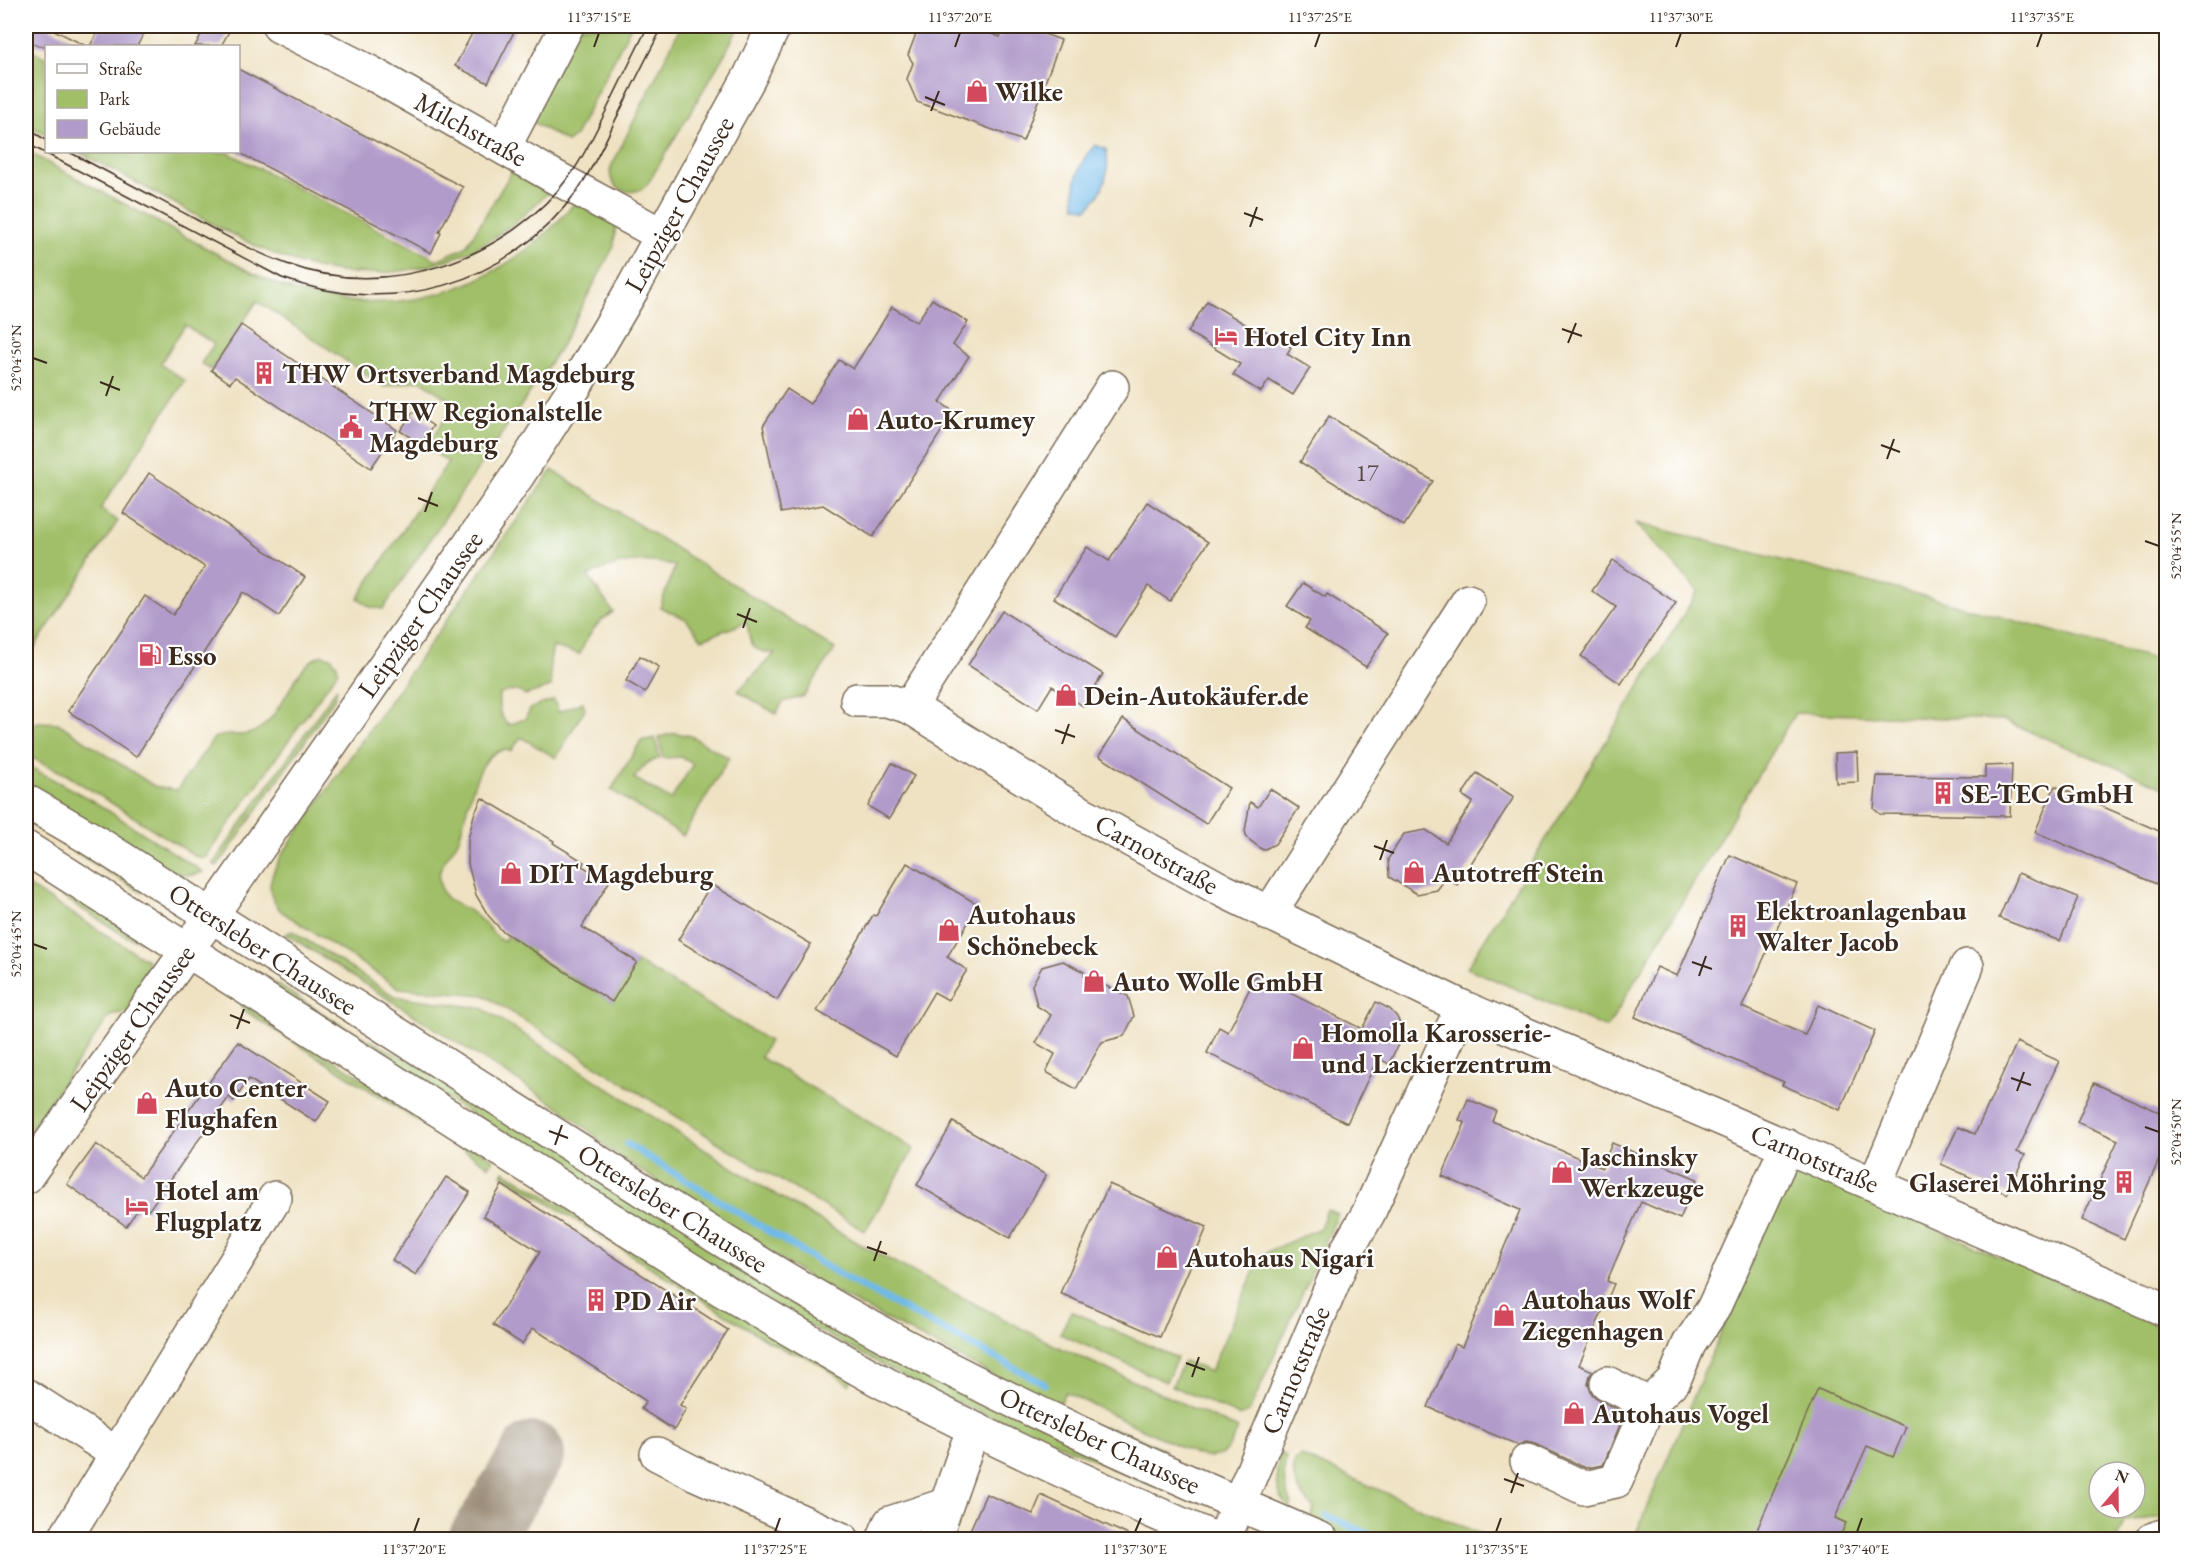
<svg xmlns="http://www.w3.org/2000/svg" width="2192" height="1565" font-family="'EB Garamond',serif">
<style>
.green{fill:#a0bf67;stroke:#6e7442;stroke-width:1.5;fill-rule:evenodd}
.water{fill:#6fb9e8;stroke:#557283;stroke-width:1.5}
.lines{fill:none;stroke-linecap:round;stroke-linejoin:round}
.stream{stroke:#6fb9e8;stroke-width:7}
.taxiway{stroke:#958670;stroke-width:64}
.building{fill:#b19bca}
.minor-casing{stroke:#7a6a57;stroke-width:36}
.major-casing{stroke:#7a6a57;stroke-width:36}
.minor{stroke:#fff;stroke-width:33}
.major{stroke:#fff;stroke-width:33}
.tram{stroke:#3b2a1e;stroke-width:1.5}
.ticks{fill:none;stroke:#3b2a1e;stroke-width:2}
.labels{text-anchor:middle;dominant-baseline:central;stroke-width:4.5;stroke-linejoin:round;paint-order:stroke}
.number-label{font-size:24px;fill:#584649}
.poi-label{font-size:27px;font-weight:bold;fill:#3b2a1e;stroke:#fff;text-anchor:start}
.street-label{font-size:27px;fill:#3b2a1e;stroke:#fff}
.neatline{fill:none;stroke:#3b2a1e;stroke-width:2}
.ticks-label{font-size:15px;text-anchor:middle;fill:#3b2a1e}
</style>
<rect width="100%" height="100%" fill="#fff"/>
<filter id="ink" filterUnits="userSpaceOnUse"><feTurbulence type="fractalNoise" baseFrequency=".0167" numOctaves="2"/><feDisplacementMap in="SourceGraphic" scale="12" xChannelSelector="R" yChannelSelector="G"/><feConvolveMatrix kernelMatrix="1 2 1 2 8 2 1 2 1" color-interpolation-filters="sRGB"/></filter>
<filter id="wash" filterUnits="userSpaceOnUse"><feTurbulence type="fractalNoise" baseFrequency=".008" numOctaves="4" result="noise"/><feDisplacementMap in="SourceGraphic" scale="24" xChannelSelector="R" yChannelSelector="G"/><feGaussianBlur stdDeviation="1.35" result="paint"/><feColorMatrix in="noise" values="0 0 0 0 0 0 0 0 0 0 0 0 0 0 0 0 0 1.4 0 .05"/><feComposite in="paint" operator="in"/></filter>
<g filter="url(#wash)">
<rect width="100%" height="100%" fill="#efe2c2"/>
<g class="green">
<path d="M578 26H631L575 136 567 142 528 119Z"/>
<path d="M681 26H739L726 52 647 185C632 199 606 189 611 167Z"/>
<path d="M26 47 46 58V135L26 123Z"/>
<path d="M26 151 247 270C265 279 283 288 303 293 410 321 508 285 577 200L619 223 615 230 614 246 560 348 383 609 370 607 358 598 448 462 426 447 455 404 420 380 385 387 257 301 211 370 201 363 214 344 185 325 160 364 185 381 100 509 118 521 26 660Z"/>
<path d="M78 152H227L437 260 466 247 514 168 553 188C536 205 518 221 498 235 442 273 365 283 301 264 264 252 229 233 194 214 156 193 117 172 78 152Z"/>
<path d="M552 470 835 649 804 696 783 702 776 714 738 691 775 653C771 652 766 653 761 651 748 647 749 633 747 622L702 639 686 619 660 607 675 566C644 557 617 562 588 576L613 612C596 623 587 635 580 654L553 647 550 661 551 687 525 695C516 689 509 690 499 695 498 708 499 716 509 725L525 719 531 708 554 700 558 712 583 702 585 709 556 758 521 737 511 751C476 742 467 815 459 838 453 854 435 864 440 884 444 905 460 903 473 913 484 921 492 933 503 942L507 936 515 941 519 936 535 946 531 954 612 1001 637 962 769 1041 760 1057 914 1149 865 1231 738 1155 484 995 399 988 282 912C262 893 271 873 283 853Z"/>
<path d="M1636 523 1928 597 2166 662V788L2002 720 1795 713 1607 1028 1467 968 1698 591Z"/>
<path d="M322 655 331 657 337 665 338 671 205 858 197 857 67 775 26 755V726L39 722 58 723 154 786 177 790 214 738C231 730 243 742 263 726 286 707 295 664 322 655Z"/>
<path d="M337 688 335 698 225 856 217 866 213 864Z"/>
<path d="M675 733 691 736 729 758 683 836 611 790 641 741 655 738 660 758 647 763 634 778 671 800 693 764 681 757 663 758 659 737Z"/>
<path d="M26 765 93 801 203 872C191 878 178 874 165 870L26 787Z"/>
<path d="M26 814 145 891 141 892 26 822Z"/>
<path d="M26 861 142 941 127 937 26 874Z"/>
<path d="M26 885 148 961C148 982 137 996 126 1013L114 1014 109 1017 26 1135Z"/>
<path d="M292 931 394 996 482 1008 771 1192 861 1245 1052 1344 1238 1429C1228 1453 1222 1462 1195 1454L1065 1392 1057 1409 821 1285 613 1153 594 1135 562 1109 286 934Z"/>
<path d="M260 974 349 1030 424 1068 1156 1480 1153 1486 1055 1442 938 1395 790 1315 257 979Z"/>
<path d="M241 1003 493 1159 489 1166 242 1009Z"/>
<path d="M1795 1168 2166 1329V1517L2125 1521 2117 1539 1633 1540 1783 1185ZM2099 1472H2135V1508H2099Z"/>
<path d="M504 1171 853 1378 849 1385 822 1365 806 1356 788 1351 768 1341 502 1174Z"/>
<path d="M1327 1210 1338 1214 1249 1412 1239 1416 1172 1386 1184 1361 1210 1372 1261 1255 1320 1228Z"/>
<path d="M1071 1311 1177 1358 1166 1382 1060 1334Z"/>
<path d="M1104 1427 1127 1433 1164 1449 1161 1457Z"/>
<path d="M1280 1453 1286 1456C1283 1474 1283 1487 1292 1503L1290 1508C1274 1493 1275 1473 1280 1453Z"/>
<path d="M1301 1456 1492 1539H1353L1309 1521 1314 1508C1300 1495 1288 1478 1296 1458Z"/>
</g>
<path class="water" d="M1095 145 1106 149C1111 171 1104 194 1087 209L1075 206C1072 184 1079 161 1095 145Z"/>
<g class="lines">
<g class="stream">
<path d="M627 1144 840 1275 1045 1384"/>
<path d="M1327 1516 1382 1540"/>
</g>
<path class="taxiway" d="M480 1540 533 1454"/>
</g>
<g id="blocks">
<g class="building">
<path d="M26 26H46L86 46H38L26 40Z"/>
<path d="M101 26H148L137 46H90Z"/>
<path d="M206 26H232L221 46H195Z"/>
<path d="M476 26H517L488 83 455 66Z"/>
<path d="M919 26H969L1000 37 1004 26H1022L1061 40 1023 141 917 102 907 79 913 63 908 55Z"/>
<path d="M238 69 463 187 439 232 441 233 431 253 238 152Z"/>
<path d="M932 299 968 322 953 345 969 356 940 402 954 412 873 537 823 505 781 513 763 426 787 389 810 404 839 360 853 369 892 307 917 322Z"/>
<path d="M1207 301 1258 332 1261 328 1291 347 1287 354 1310 368 1293 395 1269 380 1261 392 1233 375 1240 364 1188 332Z"/>
<path d="M241 325 397 430 371 468 235 377 230 383 211 370Z"/>
<path d="M413 412 433 426 421 444 400 431Z"/>
<path d="M1329 416 1433 481 1404 526 1300 462Z"/>
<path d="M149 473 305 577 279 616 243 592 136 757 68 711 145 596 173 615 205 567 123 513Z"/>
<path d="M1147 502 1208 542 1170 601 1148 586 1115 637 1054 598 1087 547 1109 561Z"/>
<path d="M1613 560 1676 603 1621 684 1581 656 1616 607 1592 591Z"/>
<path d="M1303 583 1325 597 1327 594 1388 633 1366 667 1305 628 1310 621 1287 606Z"/>
<path d="M1002 611 1103 674 1083 706 1052 686 1038 709 968 665Z"/>
<path d="M640 656 659 667 645 692 626 681Z"/>
<path d="M1123 719 1229 788 1206 824 1099 756Z"/>
<path d="M1857 752 1858 782 1836 783 1835 753Z"/>
<path d="M892 763 914 776 889 819 868 806Z"/>
<path d="M2012 765 2010 816 1880 814 1874 809 1877 776 1985 777V766Z"/>
<path d="M1477 773 1514 797 1457 885 1446 878 1437 890 1417 894 1389 877 1388 859 1404 834 1426 830 1446 843 1473 802 1462 795Z"/>
<path d="M2055 786 2166 834V888L2035 832Z"/>
<path d="M1270 789 1299 808 1275 844 1263 850 1247 838 1245 831 1250 802 1258 807Z"/>
<path d="M482 798 554 841 553 843 584 862 582 866 609 882 582 927 637 962 612 1002 501 930 488 915 476 895 468 864V839L474 815Z"/>
<path d="M1730 855 1797 884 1742 1007 1805 1035 1818 1005 1875 1031 1840 1110 1782 1085 1784 1082 1635 1017 1657 967 1677 976Z"/>
<path d="M907 863 979 905 947 957 967 970 948 1000 934 992 896 1056 817 1011 873 915 876 916Z"/>
<path d="M2018 873 2078 897 2060 941 1999 918Z"/>
<path d="M711 884 811 944 777 1000 678 940Z"/>
<path d="M1063 961 1084 972V976L1128 996 1134 1016 1124 1036 1102 1042 1076 1089 1046 1072 1055 1054 1036 1043 1051 1015 1037 1006 1032 985 1042 967Z"/>
<path d="M1256 976 1362 1029 1376 1002 1390 1009 1397 1017 1400 1024 1399 1042 1389 1064 1378 1058 1347 1123 1207 1053 1219 1027 1228 1032Z"/>
<path d="M238 1042 330 1101 316 1122 249 1079 234 1101 229 1097 148 1211 141 1205 126 1226 67 1184 96 1144 141 1177Z"/>
<path d="M2017 1042 2059 1061 2017 1152 2025 1155 2007 1194 1941 1164 1958 1127 1975 1134Z"/>
<path d="M2094 1083 2166 1115V1144L2124 1239 2082 1220 2118 1140 2077 1122Z"/>
<path d="M1468 1099 1496 1111 1492 1121 1602 1168 1612 1143 1697 1179 1680 1219 1641 1202 1607 1281 1614 1284 1579 1365 1593 1371 1590 1375 1588 1384 1592 1394 1599 1400 1625 1413 1603 1465 1586 1468 1535 1444 1526 1442 1518 1445 1428 1407 1455 1344 1462 1347 1520 1210 1442 1176 1465 1123 1459 1120Z"/>
<path d="M953 1122 1046 1175 1010 1238 917 1185Z"/>
<path d="M446 1177 470 1192 416 1275 392 1260Z"/>
<path d="M1109 1184 1207 1227 1160 1337 1060 1293Z"/>
<path d="M502 1185 728 1330 680 1405 686 1409 674 1430 641 1409 646 1401 533 1328 522 1344 493 1325 540 1252 483 1216Z"/>
<path d="M1818 1389 1906 1427 1893 1457 1867 1446 1835 1518 1846 1523 1839 1539H1753Z"/>
<path d="M986 1494 1033 1514 1041 1495 1137 1539H966Z"/>
</g>
</g>
</g>
<g filter="url(#ink)">
<use href="#blocks" fill-opacity="0" stroke="#7a6a57" stroke-width="1.5"/>
<g class="lines">
<g class="minor-casing">
<g id="minor">
<path d="M279 26 371 73 553 176 662 235"/>
<path d="M504 147 567 26"/>
<path d="M857 700H886L910 707 1074 809 1224 891 1462 1007 2166 1310"/>
<path d="M910 707 1112 387"/>
<path d="M1269 914 1468 601"/>
<path d="M26 1177 188 950"/>
<path d="M1875 1184 1967 966"/>
<path d="M26 1395 117 1454"/>
<path d="M1649 1404 1674 1380 1689 1344 1713 1309 1787 1146"/>
<path d="M657 1454 696 1474 843 1540"/>
<path d="M1527 1461 1584 1488 1616 1481 1649 1404 1607 1383"/>
<path d="M64 1540 275 1198"/>
<path d="M883 1540 890 1523 945 1505"/>
<path d="M934 1540 967 1446 976 1430"/>
<path d="M1223 1540 1347 1250 1368 1214 1462 1007"/>
<path d="M2151 1540 2166 1535"/>
</g>
</g>
<g class="major-casing">
<g id="major">
<path d="M26 801 88 837C242 936 397 1034 552 1133 653 1196 753 1262 857 1320 1007 1403 1164 1472 1322 1540"/>
<path d="M26 848 724 1291C778 1322 831 1354 886 1384 994 1441 1105 1491 1217 1540"/>
<path d="M199 933 518 475 571 393 634 286 750 76 774 26"/>
</g>
</g>
<use href="#minor" class="minor"/>
<use href="#major" class="major"/>
<g class="tram">
<path d="M26 128 46 140"/>
<path d="M26 143 282 278C391 318 508 286 577 191 592 170 603 146 614 123 630 91 646 58 663 26"/>
<path d="M69 152C112 174 154 197 197 220 226 236 256 253 287 264 387 301 508 260 571 174 585 155 595 132 606 111 620 82 634 54 648 26"/>
</g>
</g>
</g>
<path class="ticks" d="M594 47 599 33M955 47 960 33M1315 47 1320 33M1676 47 1681 33M2037 47 2042 33M925 97 945 105M931 111 939 91M1244 213 1263 220M1250 227 1257 207M1562 329 1582 336M1568 343 1576 323M33 358 47 363M100 382 120 390M106 396 113 376M1881 445 1900 452M1887 459 1894 439M418 498 438 506M425 512 432 492M2145 541 2159 546M737 614 757 622M743 628 750 608M1055 730 1075 737M1062 744 1069 724M1374 846 1394 853M1380 860 1387 840M33 944 47 949M1692 962 1712 969M1699 976 1706 956M230 1015 250 1023M237 1029 244 1009M2011 1078 2031 1085M2017 1091 2024 1072M2145 1127 2159 1132M549 1131 568 1138M555 1145 562 1125M867 1247 887 1254M874 1261 881 1241M1186 1363 1205 1370M1192 1377 1199 1357M1504 1479 1524 1486M1511 1493 1518 1473M414 1532 419 1518M775 1532 780 1518M1135 1532 1141 1518M1496 1532 1501 1518M1857 1532 1862 1518"/>
<defs>
<g id="shop-bare" transform="scale(1.8)"><path d="M-5-2.5h2.3a2.7 3.5 0 0 1 5.4 0H5L5.5 6h-11ZM-1.5-2.5h3a1.5 2.3 0 0 0-3 0Z" fill="#d1495b" stroke="#fff" stroke-width="2.5" paint-order="stroke"/></g>
<g id="hotel-bare" transform="scale(1.8)"><path d="M-6-4.5h1.5V1H6V5H4.5V3h-9V5H-6ZM-4 0a1.8 1.8 0 1 1 3.6 0ZM.5 0V-2.5h3Q6-2.5 6 0Z" fill="#d1495b" stroke="#fff" stroke-width="2.5" paint-order="stroke"/></g>
<g id="building-bare" transform="scale(1.8)"><path d="M-4-6H4V6H1V3H-1V6H-4ZM-2.5-4.3h1.7v1.8h-1.7ZM.8-4.3h1.7v1.8H.8ZM-2.5-1h1.7V.8h-1.7ZM.8-1h1.7V.8H.8Z" fill="#d1495b" stroke="#fff" stroke-width="2.5" paint-order="stroke"/></g>
<g id="civic-bare" transform="scale(1.8)"><path d="M-.6-6.5H3V-4.5H.6V-3L4-1V1h2V6H-6V1h2V-1L-.6-3ZM-1.2 2.5V6h2.4V2.5Z" fill="#d1495b" stroke="#fff" stroke-width="2.5" paint-order="stroke"/></g>
<g id="fuel-bare" transform="scale(1.8)"><path d="M-5.5-6h7V0h2V4h1.3V-2.5L3-4.5l.8-.8L6-3V5H2.5V1h-1V6h-7ZM-4.2-4.7v3.2H.2V-4.7Z" fill="#d1495b" stroke="#fff" stroke-width="2.5" paint-order="stroke"/></g>
</defs>
<g fill-rule="evenodd">
<use href="#shop-bare" x="977" y="91"/>
<use href="#hotel-bare" x="1226" y="336"/>
<use href="#building-bare" x="264" y="373"/>
<use href="#shop-bare" x="858" y="419"/>
<use href="#civic-bare" x="351" y="427"/>
<use href="#fuel-bare" x="150" y="655"/>
<use href="#shop-bare" x="1066" y="695"/>
<use href="#building-bare" x="1943" y="793"/>
<use href="#shop-bare" x="1414" y="872"/>
<use href="#shop-bare" x="511" y="873"/>
<use href="#building-bare" x="1738" y="926"/>
<use href="#shop-bare" x="949" y="930"/>
<use href="#shop-bare" x="1094" y="981"/>
<use href="#shop-bare" x="1303" y="1048"/>
<use href="#shop-bare" x="147" y="1103"/>
<use href="#shop-bare" x="1562" y="1172"/>
<use href="#building-bare" x="2124" y="1182"/>
<use href="#hotel-bare" x="137" y="1206"/>
<use href="#shop-bare" x="1167" y="1257"/>
<use href="#building-bare" x="596" y="1300"/>
<use href="#shop-bare" x="1504" y="1315"/>
<use href="#shop-bare" x="1574" y="1413"/>
</g>
<g class="labels">
<g class="number-label">
<text x="1367" y="472">17</text>
</g>
<g class="poi-label">
<text x="995" y="91">Wilke</text>
<text x="1244" y="336">Hotel City Inn</text>
<text x="282" y="373">THW Ortsverband Magdeburg</text>
<text x="369" y="411">THW Regionalstelle<tspan x="369" dy="31">Magdeburg</tspan></text>
<text x="876" y="419">Auto-Krumey</text>
<text x="168" y="655">Esso</text>
<text x="1084" y="695">Dein-Autokäufer.de</text>
<text x="1961" y="793">SE-TEC GmbH</text>
<text x="1432" y="872">Autotreff Stein</text>
<text x="529" y="873">DIT Magdeburg</text>
<text x="1756" y="910">Elektroanlagenbau<tspan x="1756" dy="31">Walter Jacob</tspan></text>
<text x="967" y="914">Autohaus<tspan x="967" dy="31">Schönebeck</tspan></text>
<text x="1112" y="981">Auto Wolle GmbH</text>
<text x="1321" y="1032">Homolla Karosserie-<tspan x="1321" dy="31">und Lackierzentrum</tspan></text>
<text x="165" y="1087">Auto Center<tspan x="165" dy="31">Flughafen</tspan></text>
<text x="1580" y="1156">Jaschinsky<tspan x="1580" dy="31">Werkzeuge</tspan></text>
<text x="2106" y="1182" text-anchor="end">Glaserei Möhring</text>
<text x="155" y="1190">Hotel am<tspan x="155" dy="31">Flugplatz</tspan></text>
<text x="1185" y="1257">Autohaus Nigari</text>
<text x="1522" y="1299">Autohaus Wolf<tspan x="1522" dy="31">Ziegenhagen</tspan></text>
<text x="614" y="1300">PD Air</text>
<text x="1592" y="1413">Autohaus Vogel</text>
</g>
<g class="street-label">
<text transform="translate(471 129) rotate(29)">Milchstraße</text>
<text transform="translate(679 204) rotate(-61)">Leipziger Chaussee</text>
<text transform="translate(420 614) rotate(-55)">Leipziger Chaussee</text>
<text transform="translate(1157 854) rotate(29)">Carnotstraße</text>
<text transform="translate(263 949) rotate(33)">Ottersleber Chaussee</text>
<text transform="translate(132 1028) rotate(-55)">Leipziger Chaussee</text>
<text transform="translate(1815 1158) rotate(23)">Carnotstraße</text>
<text transform="translate(673 1208) rotate(32)">Ottersleber Chaussee</text>
<text transform="translate(1295 1370) rotate(-67)">Carnotstraße</text>
<text transform="translate(1100 1440) rotate(25)">Ottersleber Chaussee</text>
</g>
</g>
<rect width="2192" height="1565" fill="none" stroke="#fff" stroke-width="66"/>
<rect x="45" y="45" width="195" height="108" fill="#ffffff" stroke="#b1aaa5" stroke-width="1.5"/>
<rect x="57" y="64" width="30" height="9" fill="#ffffff" stroke="#b1aaa5" stroke-width="1.5"/>
<text x="99" y="75" font-size="18" fill="#3b2a1e">Straße</text>
<rect x="57" y="90" width="30" height="18" fill="#a0bf67" stroke="#b1aaa5" stroke-width="1.5"/>
<text x="99" y="105" font-size="18" fill="#3b2a1e">Park</text>
<rect x="57" y="120" width="30" height="18" fill="#b19bca" stroke="#b1aaa5" stroke-width="1.5"/>
<text x="99" y="135" font-size="18" fill="#3b2a1e">Gebäude</text>
<g transform="translate(2117 1490) rotate(20)"><circle r="28" fill="#ffffff" stroke="#b1aaa5" stroke-width="1.5"/>
<path d="M0-4.5L10 22L0 15L-10 22Z" fill="#d1495b"/>
<text y="-9" font-size="16" font-weight="bold" text-anchor="middle" fill="#3b2a1e">N</text>
</g>
<rect x="33" y="33" width="2126" height="1499" class="neatline"/>
<g class="ticks-label">
<text x="599" y="22">11°37'15"E</text>
<text x="960" y="22">11°37'20"E</text>
<text x="1320" y="22">11°37'25"E</text>
<text x="1681" y="22">11°37'30"E</text>
<text x="2042" y="22">11°37'35"E</text>
<text transform="translate(16 358) rotate(-90)" y="5">52°04'50"N</text>
<text transform="translate(2176 546) rotate(-90)" y="5">52°04'55"N</text>
<text transform="translate(16 944) rotate(-90)" y="5">52°04'45"N</text>
<text transform="translate(2176 1132) rotate(-90)" y="5">52°04'50"N</text>
<text x="414" y="1554">11°37'20"E</text>
<text x="775" y="1554">11°37'25"E</text>
<text x="1135" y="1554">11°37'30"E</text>
<text x="1496" y="1554">11°37'35"E</text>
<text x="1857" y="1554">11°37'40"E</text>
</g>
</svg>
